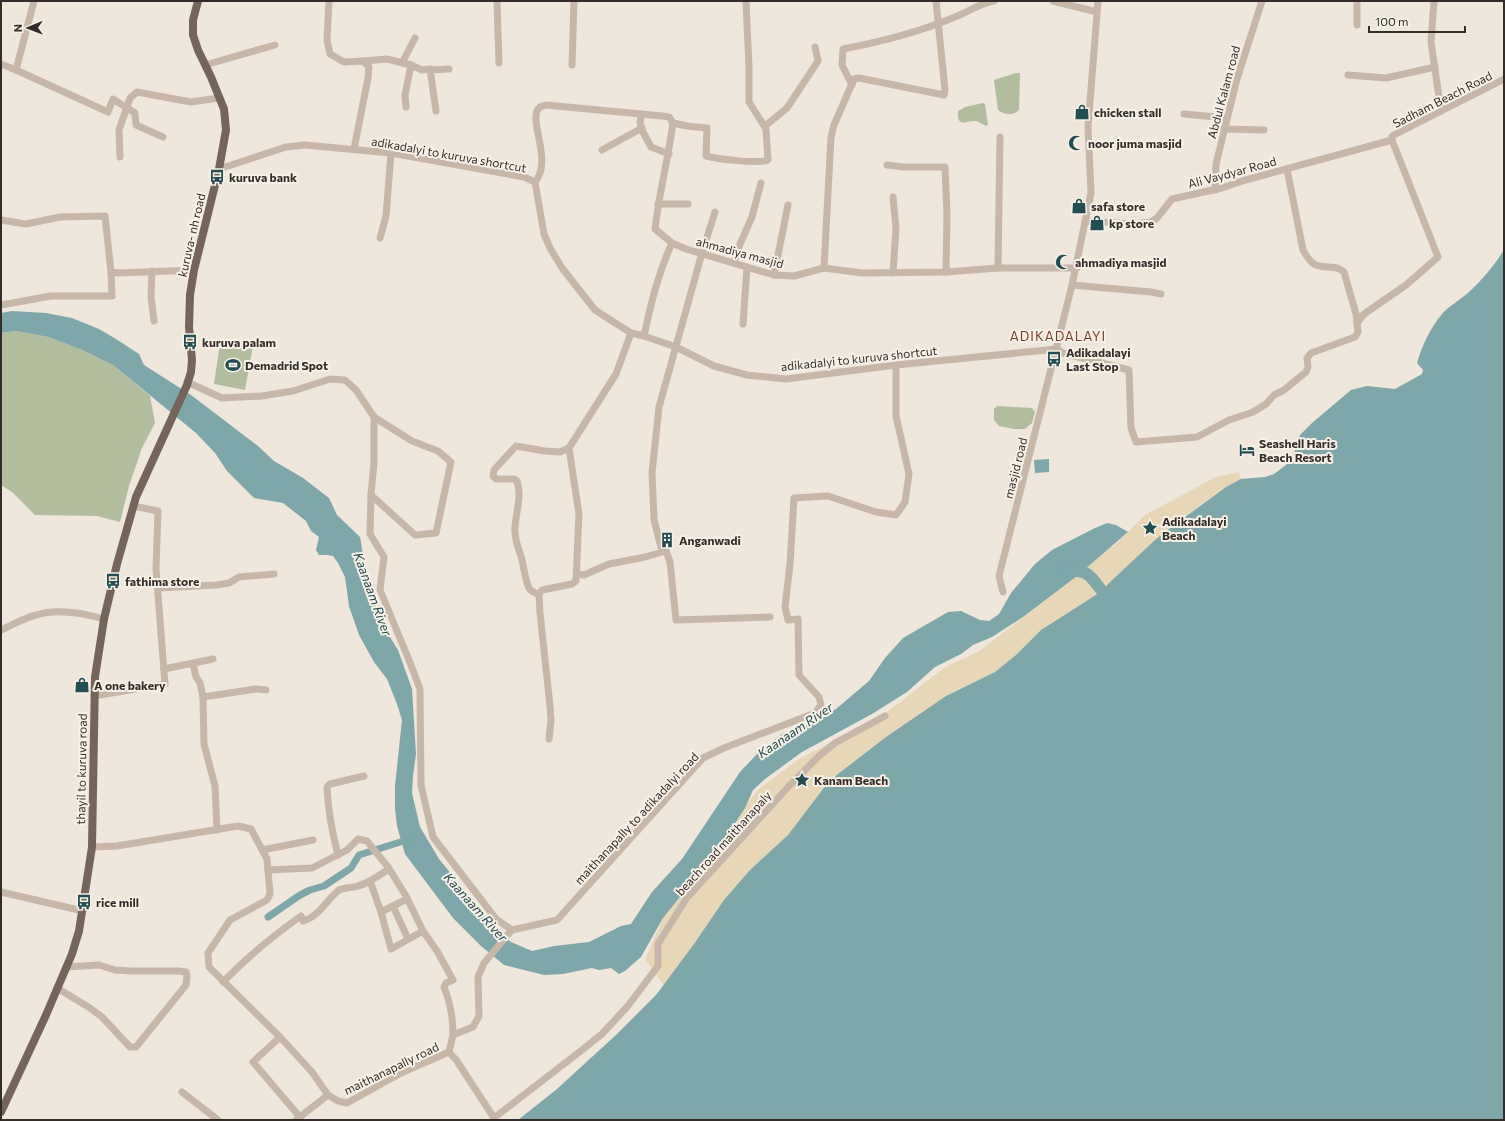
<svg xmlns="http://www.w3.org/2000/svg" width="1505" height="1121" font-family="Commissioner,sans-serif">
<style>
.green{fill:#b2bd9e}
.sand{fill:#e8d7b6}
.water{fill:#7ea7aa}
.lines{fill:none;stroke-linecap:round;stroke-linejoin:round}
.canal{stroke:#7ea7aa;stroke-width:7}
.river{stroke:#7ea7aa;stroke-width:12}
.minor{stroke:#c6b7a9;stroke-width:7}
.major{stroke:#75645b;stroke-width:8}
.labels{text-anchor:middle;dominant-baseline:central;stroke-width:4;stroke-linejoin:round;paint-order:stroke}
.street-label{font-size:12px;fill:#342c28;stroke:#f8f1e8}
.poi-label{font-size:12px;font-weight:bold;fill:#342c28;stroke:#f8f1e8;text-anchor:start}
.neighbourhood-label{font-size:13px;letter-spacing:1px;fill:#7b3d29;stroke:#f8f1e8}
.water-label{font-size:13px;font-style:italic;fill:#224e52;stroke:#f8f1e8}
</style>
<rect width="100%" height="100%" fill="#efe6dc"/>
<g class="green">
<path d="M1016 73H1020V75L1019 110C1013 116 1004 115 998 110L994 80Z"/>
<path d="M983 103 985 104 988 125 986 126C983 124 979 122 976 121 966 120 957 129 958 111L965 107Z"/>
<path d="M16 331 48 337 82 350 113 365 150 396 155 423 142 448 129 486 120 522 97 516 35 515 12 492 1 485V333Z"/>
<path d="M220 344 253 346 245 390 214 384Z"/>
<path d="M997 406 1032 408 1035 412 1032 423 1025 429H1014L999 426 994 420V409Z"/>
</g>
<path class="sand" d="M1239 472 1241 479C1192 505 1151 544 1110 582L1102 591 1041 630 1016 655 995 672 946 696 886 737 838 774 826 785 788 835 750 870 664 985 645 960 663 918 733 832 747 803 760 788 799 759 882 716 945 667 978 652 1083 571 1097 550 1114 546 1145 515 1216 477Z"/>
<g class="water">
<path d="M1504 250V1120H518L557 1089 617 1034 656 995 694 944 724 900 750 870 788 835 826 785 838 774 886 737 946 696 995 672 1016 655 1041 630 1102 591 1110 582 1155 540 1174 525 1226 487 1241 479 1265 477 1274 474 1286 465 1293 456 1300 435 1312 423 1351 390 1367 386 1395 389 1422 374 1423 370 1417 363C1422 346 1430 328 1442 314 1449 306 1460 300 1468 293 1482 280 1494 266 1504 250Z"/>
<path d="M12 311 46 313 72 318 99 329 116 339 139 354 144 365 191 395 258 446 274 461 303 478 329 498 337 515 360 537 363 555 378 613 385 629 398 650 412 689 416 754 413 776 412 793 420 827 439 859 480 909 489 923 511 942 532 951 554 946 589 942 621 926 631 924 652 892 682 859 740 772 759 752 782 734 814 722 836 709 869 681 885 658 903 638 948 612 961 611 980 620 989 621 999 614 1011 593 1035 564 1052 550 1093 529 1107 523 1116 525 1128 532 1077 576 1023 617 992 637 973 645 961 654 935 667 907 692 872 714 802 752 765 779 753 790 745 808 718 850 663 918 641 957 625 971 619 974 611 968 599 970 592 968 563 974 544 975 504 965 481 946 453 918 405 854 397 826 395 808V786L402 720 397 704 387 679 374 662 359 635 349 606 345 577 338 563 333 556 327 555H319L316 550 319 537 311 531 306 521 283 503 254 498 227 471 215 453 196 433 113 365 82 350 48 337 16 331 1 333V313Z"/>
<path d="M1049 459V472L1035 473 1034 460Z"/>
</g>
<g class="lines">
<path class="canal" d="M268 917 300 895 310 890 324 886 351 868 359 855 410 839"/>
<path class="river" d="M1067 570C1089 571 1089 574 1102 591"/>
<g class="minor">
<path d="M329 1 327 40 330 54 344 62 363 61 369 67 368 78 354 149"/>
<path d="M497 1 499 63"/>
<path d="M1053 1 1097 12"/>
<path d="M1357 1V25"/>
<path d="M1434 1 1431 42 1441 111"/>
<path d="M363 61 387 59 411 65 405 95 406 107"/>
<path d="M402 63 415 38"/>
<path d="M1 64 16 70 34 1"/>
<path d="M205 65 275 45"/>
<path d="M411 65 422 70 430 69 436 111"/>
<path d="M572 65 574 1"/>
<path d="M16 70 108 112 113 99 135 113 136 125 163 137"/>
<path d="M431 70 449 69"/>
<path d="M1348 75 1386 78 1435 67"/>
<path d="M852 85 842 65 843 49C880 42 919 32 955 17 968 12 980 3 994 1"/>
<path d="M642 114 640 122 642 130 651 147 669 154"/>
<path d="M1184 114 1227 118"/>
<path d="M673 123C668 159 659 194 655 229L672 243 686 249 774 275 794 276 824 268 862 273 946 272 998 268H1077"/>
<path d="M765 126 787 108 818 61 815 47"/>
<path d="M1224 129 1264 130"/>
<path d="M1392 140V136L1504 79"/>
<path d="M602 150 642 128"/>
<path d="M120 157 119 130 130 98 137 92 191 102 219 98"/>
<path d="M887 165 904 167H945L947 214 946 272"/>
<path d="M219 169 286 147 305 145 391 153 524 177 535 182 544 234 550 248 562 268 595 310 631 333 644 336 676 347 714 366 747 375 786 379 896 365 1057 349"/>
<path d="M535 182C554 160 526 118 540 107 540 107 546 105 546 105L662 116 669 117 673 123 687 126 707 128 706 156C717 159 758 164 768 160L766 129 749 102V67L746 1"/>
<path d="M1215 190 1216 164 1237 79 1262 1"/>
<path d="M893 197 896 228 893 273"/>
<path d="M658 204H688"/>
<path d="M715 212 702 253 659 407 652 473 654 520 661 547 666 551 670 562 676 620 770 617"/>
<path d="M1 220 26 224 60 217 105 216 111 272 119 273 194 270"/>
<path d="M1085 221 1133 224 1151 222 1157 218 1172 199 1222 188 1242 181 1392 140"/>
<path d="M380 238 386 216 391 153"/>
<path d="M734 263 740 244 752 217 761 183"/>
<path d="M824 268 831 137 834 125 854 79 859 78 944 95 945 90 936 1"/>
<path d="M998 268 1000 137"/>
<path d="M152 271 151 297 154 321"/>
<path d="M774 275 788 205"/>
<path d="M1072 285 1151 292 1161 294"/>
<path d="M1 305 51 296H112L111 272"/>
<path d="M1357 323 1364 314 1406 285 1438 257 1392 140"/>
<path d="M743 324 747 267"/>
<path d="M644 336C651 303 658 274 672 243"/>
<path d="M1057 349 1063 353 1129 370 1131 428 1136 442 1197 437 1229 420 1253 412 1266 404 1274 395 1284 390 1306 372 1308 367 1307 358 1311 353 1355 337 1358 332 1356 314 1344 272C1335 264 1326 269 1316 265 1310 263 1306 255 1303 250L1287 169"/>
<path d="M187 382 222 398 262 396 293 391 330 379 345 380 356 390 374 417 412 441 438 451 451 462 436 533 415 535 371 495 370 534 384 557 380 590 409 660 420 689 421 785 433 837 496 919 512 930"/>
<path d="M371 495 374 462V417"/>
<path d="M577 574 584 575 609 564 645 557 666 551"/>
<path d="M158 588 217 585 229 583 239 577 274 574"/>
<path d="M1003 592 999 576 1072 285 1091 193 1088 127 1098 1"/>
<path d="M539 594C535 593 531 592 529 588 525 579 524 569 522 560 519 548 514 541 515 527 516 512 522 496 517 481L514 479H496L493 476 494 470 516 446 545 451 560 452 569 448"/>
<path d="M1 630C12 625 24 618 36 615 58 608 83 613 104 619"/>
<path d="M193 664 196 677 200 683 203 697 204 744 215 786 217 830"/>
<path d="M164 669 213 659"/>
<path d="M94 696 165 684 156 569 158 511 133 506"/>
<path d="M203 697 256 689 266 690"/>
<path d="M549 739 551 720 550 706 540 613 539 594 542 590 572 584 576 581 579 514 569 448 616 374 631 333"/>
<path d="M92 847 117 846 238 826 251 829 267 859 270 894 267 900 230 920 208 953 209 967 280 1037 312 1072 328 1095"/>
<path d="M262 850 313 840"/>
<path d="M338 855C332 832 328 811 327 787L330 784 364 776"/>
<path d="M388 867 406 896 423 931"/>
<path d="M268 870 312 868 347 850 358 839 367 841 388 867 386 871 370 881 381 912 391 949 423 931 437 951 453 980 446 983 444 987C451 1004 453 1018 453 1035"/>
<path d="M1 892 83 911"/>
<path d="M393 906 408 939"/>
<path d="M381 912 407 899"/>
<path d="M223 982C247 957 273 936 301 916L303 921C320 916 327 899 339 890 345 887 352 888 358 886 362 885 366 883 370 881"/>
<path d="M57 988 90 1008 102 1017 130 1047H136L186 985 187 976 186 972 179 971H132L115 970 99 965 66 967"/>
<path d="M280 1037 253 1062 300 1117"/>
<path d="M449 1052 457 1061 494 1118 582 1050 602 1034 627 1007 658 966V944L686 899 789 786 819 756 835 743 885 716"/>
<path d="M182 1092 218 1120"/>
<path d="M296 1120 328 1095 338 1101 347 1103 401 1073 449 1052 453 1035 473 1027 479 1016 478 977 484 963 509 933 512 930 557 920 703 758 724 748 815 713 821 705 819 697 799 675 798 619 788 620 785 607 790 564 794 498 828 496 876 512 896 515 905 502 909 474 896 416V365"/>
</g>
<path class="major" d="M1 1112 46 1015 72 954 79 931 92 847 95 677 104 619 117 564 136 497 187 385 191 372 192 360 189 327 190 295 194 270 219 169 226 130 224 109 211 77 198 50 193 35V20L198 1"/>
</g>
<defs>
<g id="shop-bare" transform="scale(1.2)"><path d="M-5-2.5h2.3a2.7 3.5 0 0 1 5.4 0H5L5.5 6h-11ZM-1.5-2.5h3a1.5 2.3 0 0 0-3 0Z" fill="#224e52" stroke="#f8f1e8" stroke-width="2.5" paint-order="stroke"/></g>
<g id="mosque-bare" transform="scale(1.2)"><path d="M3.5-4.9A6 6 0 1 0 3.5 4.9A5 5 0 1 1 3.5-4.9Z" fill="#224e52" stroke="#f8f1e8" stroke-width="2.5" paint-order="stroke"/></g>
<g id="bus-bare" transform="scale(1.2)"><path d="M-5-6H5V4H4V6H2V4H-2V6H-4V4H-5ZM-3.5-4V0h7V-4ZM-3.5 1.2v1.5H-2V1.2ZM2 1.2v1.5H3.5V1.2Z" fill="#224e52" stroke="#f8f1e8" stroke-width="2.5" paint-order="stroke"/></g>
<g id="stadium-bare" transform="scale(1.2)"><path d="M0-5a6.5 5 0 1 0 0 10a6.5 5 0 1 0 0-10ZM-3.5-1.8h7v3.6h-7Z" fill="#224e52" stroke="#f8f1e8" stroke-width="2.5" paint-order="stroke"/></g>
<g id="hotel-bare" transform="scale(1.2)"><path d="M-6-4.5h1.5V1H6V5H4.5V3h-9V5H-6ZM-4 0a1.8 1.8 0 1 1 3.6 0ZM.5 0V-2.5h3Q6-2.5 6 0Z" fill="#224e52" stroke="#f8f1e8" stroke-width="2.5" paint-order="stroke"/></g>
<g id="sight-bare" transform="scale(1.2)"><path d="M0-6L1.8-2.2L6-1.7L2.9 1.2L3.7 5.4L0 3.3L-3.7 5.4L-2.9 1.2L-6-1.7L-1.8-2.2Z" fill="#224e52" stroke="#f8f1e8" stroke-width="2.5" paint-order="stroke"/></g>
<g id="building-bare" transform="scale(1.2)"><path d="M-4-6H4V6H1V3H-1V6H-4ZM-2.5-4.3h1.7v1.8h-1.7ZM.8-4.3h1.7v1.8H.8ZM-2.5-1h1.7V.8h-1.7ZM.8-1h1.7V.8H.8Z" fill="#224e52" stroke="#f8f1e8" stroke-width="2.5" paint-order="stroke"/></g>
</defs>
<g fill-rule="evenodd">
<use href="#shop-bare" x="1082" y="112"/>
<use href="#mosque-bare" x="1076" y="143"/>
<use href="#bus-bare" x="217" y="177"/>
<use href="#shop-bare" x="1079" y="206"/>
<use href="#shop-bare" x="1097" y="223"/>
<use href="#mosque-bare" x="1063" y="262"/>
<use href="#bus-bare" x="190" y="342"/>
<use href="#bus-bare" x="1054" y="359"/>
<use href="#stadium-bare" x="233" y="365"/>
<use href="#hotel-bare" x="1247" y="450"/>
<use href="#sight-bare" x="1150" y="528"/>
<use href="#building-bare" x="667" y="540"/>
<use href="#bus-bare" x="113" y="581"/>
<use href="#shop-bare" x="82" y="685"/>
<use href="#sight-bare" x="802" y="780"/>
<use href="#bus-bare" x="84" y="902"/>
</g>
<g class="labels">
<g class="street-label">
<text transform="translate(1223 92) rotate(-75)">Abdul Kalam road</text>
<text transform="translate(1442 99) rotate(-27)">Sadham Beach Road</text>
<text transform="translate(449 154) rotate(10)">adikadalyi to kuruva shortcut</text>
<text transform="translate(1232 172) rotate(-15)">Ali Vaydyar Road</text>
<text transform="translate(191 235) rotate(-77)">kuruva- nh road</text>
<text transform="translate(740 252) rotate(15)">ahmadiya masjid</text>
<text transform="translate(859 358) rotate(-6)">adikadalyi to kuruva shortcut</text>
<text transform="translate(1015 468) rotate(-76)">masjid road</text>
<text transform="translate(81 769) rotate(-89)">thayil to kuruva road</text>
<text transform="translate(636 818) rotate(-47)">maithanapally to adikadalyi road</text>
<text transform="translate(723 843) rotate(-48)">beach road maithanapaly</text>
<text transform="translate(391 1068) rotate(-26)">maithanapally road</text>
</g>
<g class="poi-label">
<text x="1094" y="112">chicken stall</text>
<text x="1088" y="143">noor juma masjid</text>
<text x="229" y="177">kuruva bank</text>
<text x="1091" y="206">safa store</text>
<text x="1109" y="223">kp store</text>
<text x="1075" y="262">ahmadiya masjid</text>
<text x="202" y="342">kuruva palam</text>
<text x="1066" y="352">Adikadalayi<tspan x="1066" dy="14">Last Stop</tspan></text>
<text x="245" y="365">Demadrid Spot</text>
<text x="1259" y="443">Seashell Haris<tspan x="1259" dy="14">Beach Resort</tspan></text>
<text x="1162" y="521">Adikadalayi<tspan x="1162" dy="14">Beach</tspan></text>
<text x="679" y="540">Anganwadi</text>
<text x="125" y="581">fathima store</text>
<text x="94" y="685">A one bakery</text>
<text x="814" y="780">Kanam Beach</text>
<text x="96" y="902">rice mill</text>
</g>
<g class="neighbourhood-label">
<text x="1058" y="336">ADIKADALAYI</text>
</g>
<g class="water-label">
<text transform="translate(373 594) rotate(70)">Kaanaam River</text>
<text transform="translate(795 730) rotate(-34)">Kaanaam River</text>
<text transform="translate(476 907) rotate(48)">Kaanaam River</text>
</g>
</g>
<rect width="1505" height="1121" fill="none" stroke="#342c28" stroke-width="4"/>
<g transform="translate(28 28) rotate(269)" stroke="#f8f1e8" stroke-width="3" paint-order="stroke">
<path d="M0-3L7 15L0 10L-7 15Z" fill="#342c28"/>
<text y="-6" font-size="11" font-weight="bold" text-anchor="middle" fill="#342c28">N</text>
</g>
<path d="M1369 26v6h96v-6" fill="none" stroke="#342c28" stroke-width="2"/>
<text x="1375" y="26" font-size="12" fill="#342c28" stroke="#f8f1e8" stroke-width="3" paint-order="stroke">100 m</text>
</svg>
